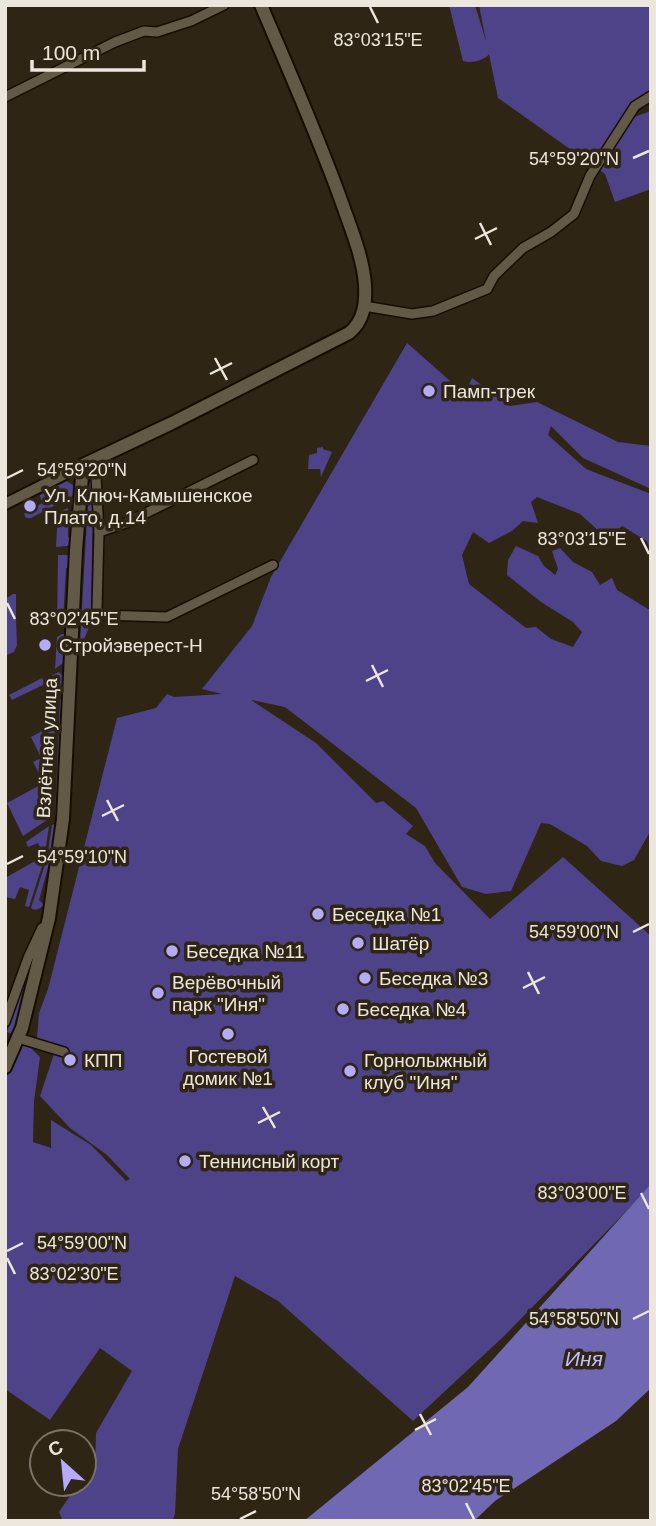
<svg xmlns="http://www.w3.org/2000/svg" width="656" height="1526" font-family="Helvetica,sans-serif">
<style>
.green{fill:#4e4389}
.water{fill:#7168b3}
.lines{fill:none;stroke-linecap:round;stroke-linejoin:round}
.minor-casing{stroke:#160e02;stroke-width:12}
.tertiary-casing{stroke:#160e02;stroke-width:14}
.secondary-casing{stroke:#160e02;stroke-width:16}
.minor{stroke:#635947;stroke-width:9}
.tertiary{stroke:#635947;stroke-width:10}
.secondary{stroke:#635947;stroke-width:12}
.ticks{fill:none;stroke:#ece6dc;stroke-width:2.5}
.poi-dot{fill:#b4acf9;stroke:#2e2515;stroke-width:2.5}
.labels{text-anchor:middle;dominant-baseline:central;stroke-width:7;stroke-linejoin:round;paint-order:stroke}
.poi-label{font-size:19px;fill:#ece6dc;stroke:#2e2515;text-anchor:start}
.street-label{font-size:19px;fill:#ece6dc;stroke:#2e2515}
.water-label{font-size:21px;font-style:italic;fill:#c3befc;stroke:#2e2515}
.ticks-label{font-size:18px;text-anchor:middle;fill:#ece6dc;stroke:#2e2515;stroke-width:7;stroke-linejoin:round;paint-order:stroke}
</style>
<rect width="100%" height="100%" fill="#2e2515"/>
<g class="green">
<path d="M449 5H475L486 41 479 5H651V94L628 110 634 117 651 111V189L615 202 605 174 498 98 489 54C485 60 471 64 463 61Z"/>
<path d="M407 343 465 394 472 378 510 406 537 402 618 442 651 446V489L583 458 551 426 548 435 586 469 651 494V553L647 541 622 526 609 537 600 532 580 514 537 497 531 502 538 523 523 521 512 531 489 543 473 532 462 555 469 584 526 628 536 627 551 639 573 647 582 632 573 622 541 602 507 575 508 560 516 546 538 556 544 566 555 575 558 569 552 551 560 548 573 562 592 572 600 585 612 578 617 590 648 609H651V830L634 860 622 866 601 861 587 846 550 824 541 823 511 891 486 894 462 887 416 808 285 707 251 700 316 743 376 803 383 801 413 826 406 834 425 846 435 863 490 919 563 857 651 936V1186L504 1336 413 1421 278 1301 235 1276 178 1449 175 1514 172 1521H63L59 1512 78 1484H84V1476L95 1465 96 1433 132 1371 100 1348 50 1420 5 1389V1080L24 1041 40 1057 34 1101 33 1142 51 1148V1120L91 1145 126 1181 130 1179 107 1155 70 1128 40 1096 54 1054 62 1056 66 1049 37 1038 39 1013 48 989 117 718 156 708 167 694 174 697 222 694 202 689 252 626 271 577Z"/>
<path d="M323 447V449L332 452 321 477 320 469H308L309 455 317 453V448Z"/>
<path d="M93 476 91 623 82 644 80 642 89 484 91 477Z"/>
<path d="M65 480 73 485 75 495 31 518H26L24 514 42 503 40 495 57 486 56 483Z"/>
<path d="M68 508V537L72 538 70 544 67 546 56 547 58 512Z"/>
<path d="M58 555H67L71 558 72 568H66L63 622 57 626Z"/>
<path d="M13 594H16V617L13 618 16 619 17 645 14 652 5 656V599Z"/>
<path d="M62 634H66V655L70 658 55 669 57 637Z"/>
<path d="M59 672 65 678 64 690 59 693 50 692 52 675Z"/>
<path d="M42 678 45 684 12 700 9 695Z"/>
<path d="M57 699 50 818 23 836 7 803 44 783 33 762 41 758 31 737 53 725 51 700Z"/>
<path d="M60 699 64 702 60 812 55 816Z"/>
<path d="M58 823 61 832 54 835 50 860 39 900 44 905C40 908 36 912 31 908L47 858 52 825Z"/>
<path d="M49 826 44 860 29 907 25 906 29 890 20 887 15 899 5 897V878L44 856 38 843 28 847 26 842Z"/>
<path d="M32 959 33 961 14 1035 7 1032 30 966 27 961Z"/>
</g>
<path class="water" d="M651 1184V1388L616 1421 495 1501 474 1521H304L468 1387Z"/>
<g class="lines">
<g class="minor-casing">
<g id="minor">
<path d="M5 97 115 42 144 31 157 32 191 21 224 5"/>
<path d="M364 306 412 314 433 311 487 289 494 276 523 248 551 232 574 214 590 176 635 106 651 96"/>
<path d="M95 458 99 532 97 609 101 615 167 617 273 565"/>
<path d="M99 532 126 523 253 460"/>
<path d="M5 1022 28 958 42 928"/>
<path d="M18 1038 64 1052"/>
</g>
</g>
<g class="tertiary-casing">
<path id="tertiary" d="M5 504 83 465"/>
</g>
<g class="secondary-casing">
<path id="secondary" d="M5 1067 22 1028 49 918 63 819 76 550 83 465 172 423 349 333C364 321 366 303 365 285 363 257 351 229 342 203 318 136 289 71 261 5"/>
</g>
<use href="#minor" class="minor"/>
<use href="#tertiary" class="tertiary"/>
<use href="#secondary" class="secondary"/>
</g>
<path class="ticks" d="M370 7 378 23M633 158 649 151M480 223 491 245M475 239 497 228M215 358 227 380M210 374 232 363M7 478 23 470M641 538 649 554M7 603 15 619M372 665 383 687M366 681 388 670M107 800 118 821M102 816 124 805M7 864 23 856M633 932 649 924M528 972 539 994M523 988 545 977M263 1107 275 1128M258 1123 280 1112M641 1193 649 1209M7 1251 23 1243M7 1258 15 1274M633 1319 649 1311M420 1414 431 1435M415 1430 436 1419M466 1503 474 1519M240 1519 256 1511"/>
<g class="poi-dot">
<circle cx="429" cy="391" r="7"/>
<circle cx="30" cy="506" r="7"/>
<circle cx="45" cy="645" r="7"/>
<circle cx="318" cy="914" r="7"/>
<circle cx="358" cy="943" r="7"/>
<circle cx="172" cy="951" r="7"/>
<circle cx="365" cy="978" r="7"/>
<circle cx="158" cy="993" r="7"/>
<circle cx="343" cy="1009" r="7"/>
<circle cx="228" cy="1034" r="7"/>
<circle cx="70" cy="1060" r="7"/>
<circle cx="350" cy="1071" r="7"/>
<circle cx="185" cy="1161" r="7"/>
</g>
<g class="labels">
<g class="poi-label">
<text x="443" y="391">Памп-трек</text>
<text x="44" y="495">Ул. Ключ-Камышенское<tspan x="44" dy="22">Плато, д.14</tspan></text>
<text x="59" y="645">Стройэверест-Н</text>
<text x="332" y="914">Беседка №1</text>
<text x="372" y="943">Шатёр</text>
<text x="186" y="951">Беседка №11</text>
<text x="379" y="978">Беседка №3</text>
<text x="172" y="982">Верёвочный<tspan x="172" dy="22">парк "Иня"</tspan></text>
<text x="357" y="1009">Беседка №4</text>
<text x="228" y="1056" text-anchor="middle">Гостевой<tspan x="228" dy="22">домик №1</tspan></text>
<text x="84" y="1060">КПП</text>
<text x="364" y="1060">Горнолыжный<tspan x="364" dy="22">клуб "Иня"</tspan></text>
<text x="199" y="1161">Теннисный корт</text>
</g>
<g class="street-label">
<text transform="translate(47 748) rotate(-87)">Взлётная улица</text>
</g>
<g class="water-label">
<text x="584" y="1358">Иня</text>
</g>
</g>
<g class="ticks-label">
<text x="378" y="46">83°03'15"E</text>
<text x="574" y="165">54°59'20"N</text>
<text x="82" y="476">54°59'20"N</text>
<text x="582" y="545">83°03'15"E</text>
<text x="74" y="625">83°02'45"E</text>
<text x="82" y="863">54°59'10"N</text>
<text x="574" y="938">54°59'00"N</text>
<text x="582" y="1199">83°03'00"E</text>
<text x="82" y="1249">54°59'00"N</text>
<text x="74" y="1280">83°02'30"E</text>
<text x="574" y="1325">54°58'50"N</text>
<text x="466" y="1492">83°02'45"E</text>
<text x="256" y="1500">54°58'50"N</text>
</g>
<rect width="656" height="1526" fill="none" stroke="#ece6dc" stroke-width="14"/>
<g transform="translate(63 1463) rotate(333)"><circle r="33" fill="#2e2515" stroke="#7a7265" stroke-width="2"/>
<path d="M0-5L12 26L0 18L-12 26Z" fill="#b4acf9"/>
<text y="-10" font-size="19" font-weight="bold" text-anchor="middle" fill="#ece6dc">С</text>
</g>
<path d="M32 60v10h112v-10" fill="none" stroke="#ece6dc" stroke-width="3.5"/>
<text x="42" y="60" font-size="21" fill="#ece6dc" stroke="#2e2515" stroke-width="5" paint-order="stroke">100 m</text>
</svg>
